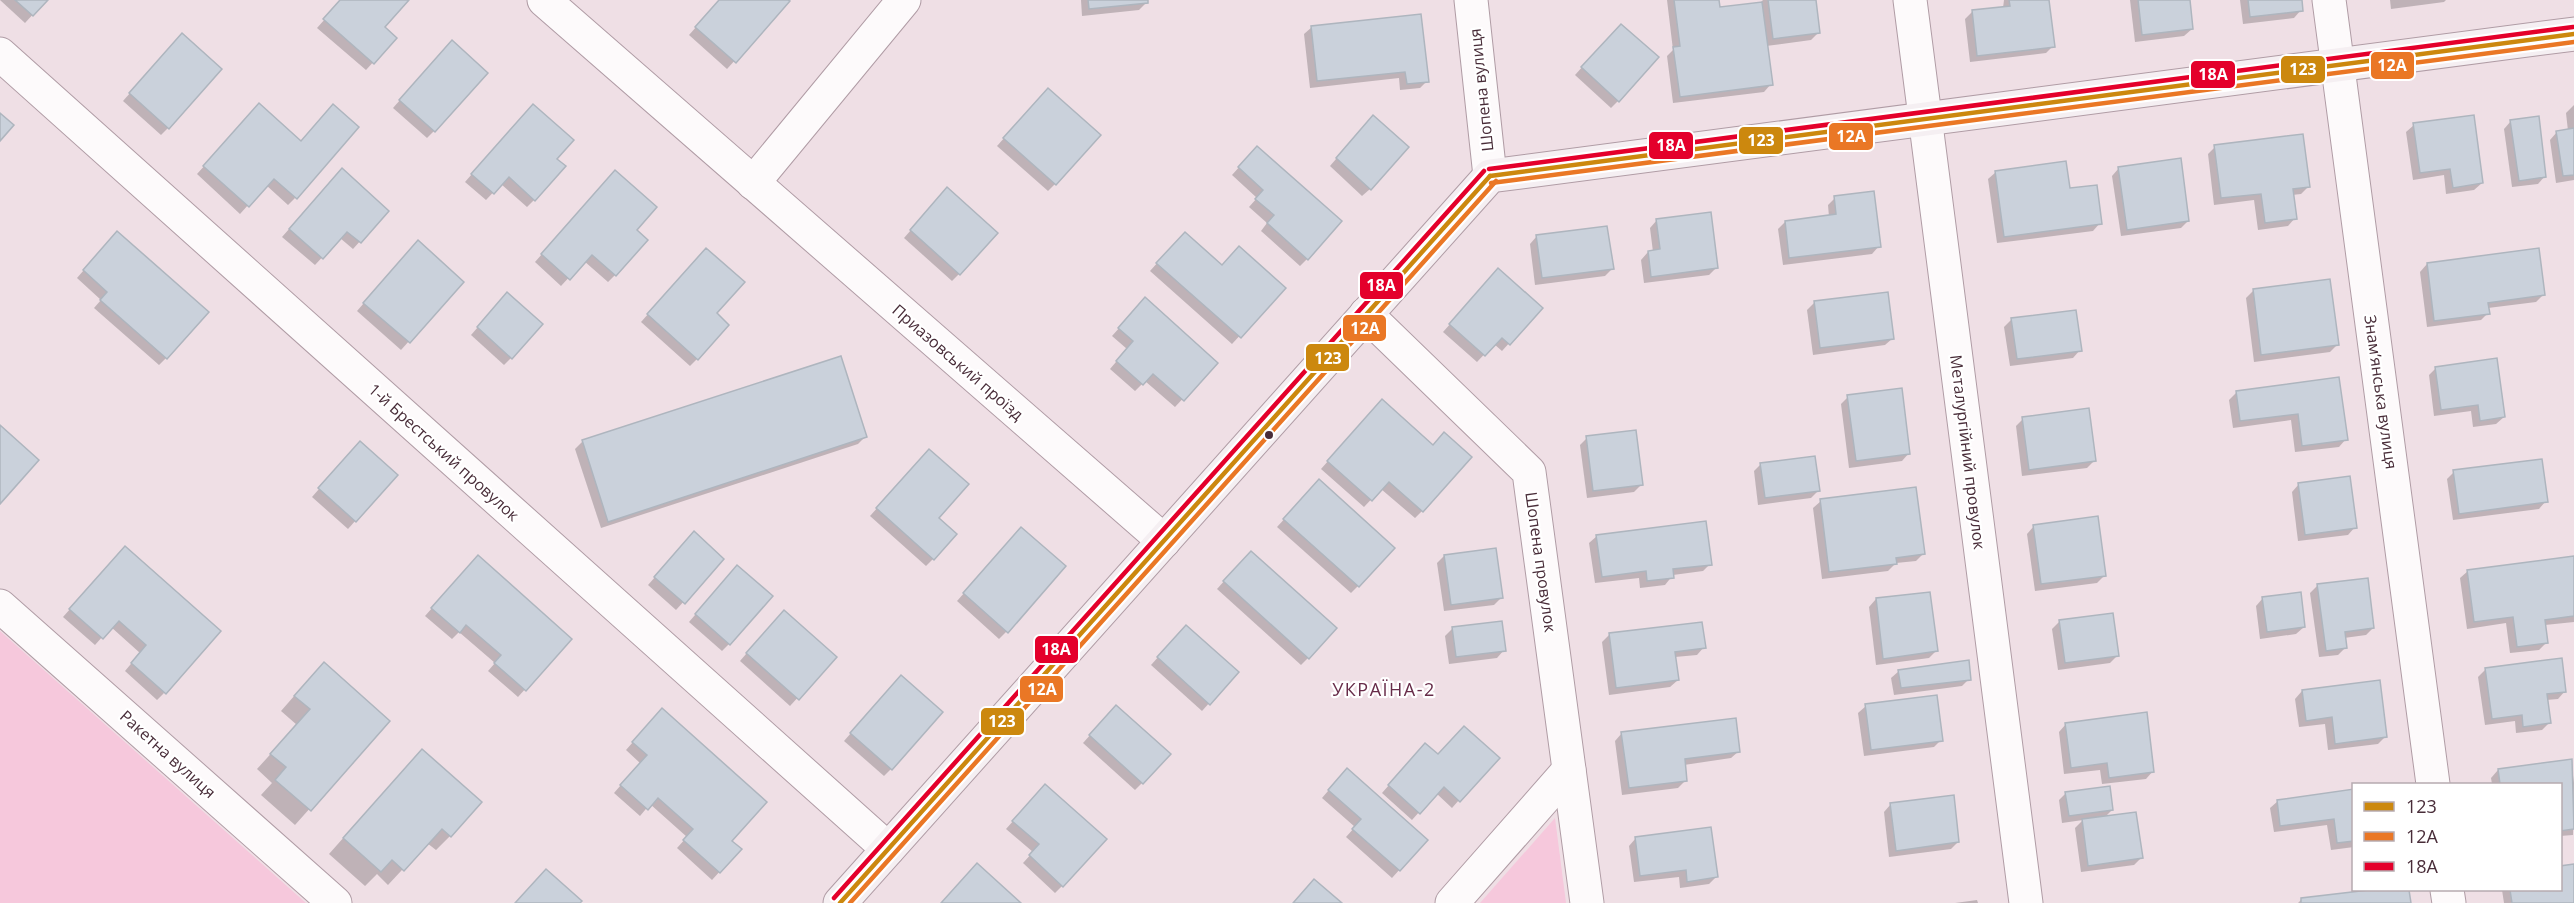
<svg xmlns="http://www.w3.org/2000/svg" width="2574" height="903" font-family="'Open Sans',sans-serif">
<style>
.green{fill:#f6c8dc}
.shadow{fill:#0003}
.building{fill:#cad1db;stroke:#aeb5be;stroke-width:1.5}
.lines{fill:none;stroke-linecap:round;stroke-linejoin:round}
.street-casing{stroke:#b09ca5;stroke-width:35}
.secondary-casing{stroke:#b09ca5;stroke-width:35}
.street{stroke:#fdfafb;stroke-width:33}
.secondary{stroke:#f5eff2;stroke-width:33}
.bus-1-casing{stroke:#fff;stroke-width:9}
.bus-2-casing{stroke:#fff;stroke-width:9}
.bus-3-casing{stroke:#fff;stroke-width:9}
.bus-1{stroke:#cc880e;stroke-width:4.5}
.bus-2{stroke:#ea7725;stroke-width:4.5}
.bus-3{stroke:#e4002b;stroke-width:4.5}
.bus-dot{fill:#492d39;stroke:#fff;stroke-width:2}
.labels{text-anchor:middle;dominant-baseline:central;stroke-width:4.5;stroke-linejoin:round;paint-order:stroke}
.street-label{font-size:16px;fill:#492d39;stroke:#fff}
.neighbourhood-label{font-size:18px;letter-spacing:1.5px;fill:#672c49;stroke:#fff}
.line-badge{stroke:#fff;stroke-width:2}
.badge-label{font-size:16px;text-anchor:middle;font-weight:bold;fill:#fff}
</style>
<rect width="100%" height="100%" fill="#efdfe5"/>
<g class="green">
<path d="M0 631 306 903H0Z"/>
<path d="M1555 818 1566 903H1480Z"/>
</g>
<g class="shadow">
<path d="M0 0H46L25 23Z"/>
<path d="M342 0H407L383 27 395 38 366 70 317 28Z"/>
<path d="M720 0 788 2 727 69 689 35Z"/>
<path d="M1081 0H1146V3L1139 10 1082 16Z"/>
<path d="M1667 0H1718L1719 8 1760 3 1763 0H1814L1818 33 1811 40 1766 46 1771 84 1764 92 1673 103 1667 56 1673 50Z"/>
<path d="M2004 0H2047L2053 46 2046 53 1970 62 1965 19 1972 12 2003 8Z"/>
<path d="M2130 0H2188L2192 29 2184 36 2135 42Z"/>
<path d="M2240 0H2300L2301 10 2294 18 2243 24Z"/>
<path d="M2390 0H2446L2444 2 2391 9Z"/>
<path d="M1312 27 1427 81 1420 88 1400 90 1399 78 1310 88 1304 34Z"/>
<path d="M1613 33 1618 101 1611 108 1575 75Z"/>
<path d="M175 42 168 128 161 135 123 101Z"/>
<path d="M445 49 434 131 427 138 393 108Z"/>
<path d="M1041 97 1055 184 1048 191 997 146Z"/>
<path d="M2574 105V180L2556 183 2550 140 2557 132 2568 131 2566 113Z"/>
<path d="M252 113 295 198 288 205 266 185 240 214 197 174Z"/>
<path d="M525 113 555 159 534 200 527 207 501 184 486 200 465 182Z"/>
<path d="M2511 121 2545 176 2538 184 2512 187 2504 129Z"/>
<path d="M1366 124 1370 189 1362 196 1330 166Z"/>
<path d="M2414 125 2482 183 2474 190 2446 194 2444 175 2413 180 2406 132Z"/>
<path d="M2215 147 2308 187 2301 194 2292 195 2295 218 2288 226 2258 230 2254 200 2214 205 2208 154Z"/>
<path d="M1250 155 1307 259 1300 266 1261 231 1267 223 1249 207 1257 198 1232 175Z"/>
<path d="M2119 168 2188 221 2181 228 2121 236 2112 176Z"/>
<path d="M1996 172 2100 223 2093 231 1997 243 1988 179Z"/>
<path d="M335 177 387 211 353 249 340 238 315 265 282 237Z"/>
<path d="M608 179 615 275 608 282 584 261 561 286 535 262Z"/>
<path d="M940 197 959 274 952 281 904 238Z"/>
<path d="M1835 198 1879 246 1872 254 1783 265 1778 229 1785 222 1829 217 1828 205Z"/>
<path d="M1657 220 1716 268 1709 275 1644 283 1641 260 1648 252H1653L1650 228Z"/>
<path d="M1537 236 1612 269 1605 276 1535 285 1530 244Z"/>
<path d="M110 240 166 358 159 365 94 308 101 300 77 278Z"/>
<path d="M1177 241 1221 267 1284 288 1232 344 1150 271Z"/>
<path d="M411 249 462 282 401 350 357 311Z"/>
<path d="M699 257 715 314 697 359 690 366 641 322Z"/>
<path d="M2427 264 2543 295 2536 302 2488 308V313L2481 320 2427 327 2420 272Z"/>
<path d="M1491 278 1541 308 1502 351 1494 344 1477 362 1443 332Z"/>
<path d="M2253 291 2338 344 2330 352 2254 362 2246 298Z"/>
<path d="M500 302 511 358 504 365 471 335Z"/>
<path d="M1814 303 1893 338 1885 345 1813 355 1807 310Z"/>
<path d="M1138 307 1216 363 1175 407 1145 381 1135 391 1110 369 1127 349 1112 336Z"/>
<path d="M2012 319 2080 350 2073 358 2010 366 2004 327Z"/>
<path d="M840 358 865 437 858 444 601 528 575 449 582 442Z"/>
<path d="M2436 368 2504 417 2496 424 2473 427 2471 411 2434 416 2429 375Z"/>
<path d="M2338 379 2346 439 2339 447 2295 452 2291 420 2233 428 2229 400 2237 392Z"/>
<path d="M1848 397 1909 453 1902 461 1849 468 1841 404Z"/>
<path d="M1375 408 1422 511 1415 518 1381 489 1364 507 1321 469Z"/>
<path d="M2023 419 2095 460 2087 468 2022 476 2016 426Z"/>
<path d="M1587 438 1642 484 1634 492 1587 498 1580 445Z"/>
<path d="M353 450 396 475 348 529 312 497Z"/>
<path d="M922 458 937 518 933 559 926 566 870 516Z"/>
<path d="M1761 464 1818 491 1811 498 1758 505 1754 471Z"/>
<path d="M2454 472 2546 501 2539 509 2453 520 2447 479Z"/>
<path d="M2299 484 2355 527 2348 535 2298 541 2292 492Z"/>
<path d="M1312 489 1358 586 1351 593 1277 527Z"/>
<path d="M1821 501 1924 553 1916 561 1896 563 1888 571 1822 579 1813 508Z"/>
<path d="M2034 526 2105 575 2097 583 2035 591 2027 534Z"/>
<path d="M1597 536 1710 564 1703 571 1673 575 1665 585 1640 588 1639 578 1595 583 1589 543Z"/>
<path d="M1014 537 1006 632 999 639 957 601Z"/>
<path d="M687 541 722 559 676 610 648 585Z"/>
<path d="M118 555 164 693 157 700 125 671 140 653 111 627 95 645 63 617Z"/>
<path d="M1444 556 1501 598 1494 605 1444 611 1437 563Z"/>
<path d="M2574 557V622L2545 625 2547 642 2539 650 2510 653 2506 623 2467 629 2460 578 2468 571Z"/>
<path d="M1243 560 1308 658 1301 665 1217 589Z"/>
<path d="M471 564 570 639 518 697 488 671 495 663 459 632 452 639 425 616Z"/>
<path d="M730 574 729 644 722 651 689 622Z"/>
<path d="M2317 586 2373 628 2366 635 2344 638 2345 648 2338 655 2319 657 2310 593Z"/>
<path d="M2263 598 2304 627 2296 634 2260 639 2256 606Z"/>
<path d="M1876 599 1936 651 1929 658 1876 665 1869 607Z"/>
<path d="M776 619 835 657 790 706 740 661Z"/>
<path d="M2059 622 2117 656 2110 663 2058 670 2052 629Z"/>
<path d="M1452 629 1504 650 1497 658 1449 664 1445 636Z"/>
<path d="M1179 634 1237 672 1202 711 1151 665Z"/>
<path d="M1609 635 1704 647 1697 655 1675 657 1678 680 1670 687 1609 695 1602 642Z"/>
<path d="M2486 669 2565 691 2558 699 2546 700 2549 723 2542 730 2516 733 2515 721 2485 725 2478 677Z"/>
<path d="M1899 671 1969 679 1962 686 1894 695 1891 678Z"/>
<path d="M309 679 388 721 295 825 261 795 272 783 257 769 297 725 281 711Z"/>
<path d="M894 684 891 769 884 776 844 741Z"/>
<path d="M2302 691 2386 736 2378 744 2328 750 2325 724 2299 727 2295 699Z"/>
<path d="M1866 706 1941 740 1934 747 1864 756 1858 713Z"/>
<path d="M1109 714 1142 783 1135 790 1083 743Z"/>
<path d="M655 717 730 841 740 849 712 880 677 848 687 837 650 804 640 816 614 793 640 763 626 750Z"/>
<path d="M2066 724 2153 771 2146 779 2102 784 2100 770 2064 774 2059 732Z"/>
<path d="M1622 733 1739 751 1731 758 1684 765 1686 780 1678 788 1622 795 1615 741Z"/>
<path d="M1418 752 1459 800 1452 808 1436 793 1412 820 1382 793Z"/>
<path d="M2571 761 2574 783 2573 835 2560 836V784H2492L2491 778 2498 770Z"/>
<path d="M408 765 450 836 436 850 427 843 388 885 377 874 365 886 329 854Z"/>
<path d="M1340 777 1426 840 1392 878 1346 837 1355 827 1322 798Z"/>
<path d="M2354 791V847L2331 850 2327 825 2274 832 2270 808 2278 801Z"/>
<path d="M1038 793 1062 886 1055 893 1023 863 1033 852 1006 829Z"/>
<path d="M2066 793 2112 810 2104 818 2141 858 2134 865 2081 872 2075 828 2083 820 2062 823 2059 800Z"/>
<path d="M1891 804 1958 842 1951 849 1889 857 1884 812Z"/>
<path d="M1636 838 1716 877 1709 884 1680 888 1679 877 1634 882 1629 846Z"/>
<path d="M2574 865V903H2504L2502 890H2560Z"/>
<path d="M2381 890H2407L2409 903H2298L2301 900Z"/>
<path d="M1977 900 1978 903H1955Z"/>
</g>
<g class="building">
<path d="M15 0H48L33 16Z"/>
<path d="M340 0H409L385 27 397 38 374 64 323 19Z"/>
<path d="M719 0H788L790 1 736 63 695 27Z"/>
<path d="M1088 0H1148V3L1089 9Z"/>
<path d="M1674 0H1719L1720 7 1762 2 1773 85 1680 97 1673 47 1680 46Z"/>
<path d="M1768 0H1816L1820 33 1773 39Z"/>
<path d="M2009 0H2049L2055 47 1977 56 1972 10 2010 6Z"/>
<path d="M2138 0H2190L2193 29 2142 35Z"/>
<path d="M2248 0H2302L2303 11 2250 17Z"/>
<path d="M1421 14 1429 82 1407 84 1405 72 1317 81 1311 26Z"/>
<path d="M1621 24 1659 57 1619 102 1581 67Z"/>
<path d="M182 33 222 69 169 129 129 93Z"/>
<path d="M452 40 488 73 435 132 399 100Z"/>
<path d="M1048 88 1101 135 1056 185 1003 138Z"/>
<path d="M259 103 301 141 333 104 359 127 297 199 274 179 249 207 203 166Z"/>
<path d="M533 104 574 140 557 159 566 166 535 201 509 177 494 194 471 174Z"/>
<path d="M0 113 14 125 0 141Z"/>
<path d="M1373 115 1409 147 1371 190 1336 158Z"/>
<path d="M2474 115 2483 183 2453 188 2450 169 2420 173 2413 123Z"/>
<path d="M2539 116 2546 177 2519 181 2510 120Z"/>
<path d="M2574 128V175L2563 176 2556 131Z"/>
<path d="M2303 134 2310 187 2293 189 2297 219 2265 223 2261 194 2221 198 2214 145Z"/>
<path d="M1257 146 1342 221 1308 260 1267 223 1274 215 1255 199 1263 190 1238 167Z"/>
<path d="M2181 158 2189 221 2127 230 2118 167Z"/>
<path d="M2066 161 2070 188 2097 185 2102 224 2004 237 1995 171Z"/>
<path d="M342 168 389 211 361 243 347 232 323 259 289 229Z"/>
<path d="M615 170 657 207 637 230 648 240 616 276 592 255 570 280 541 254Z"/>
<path d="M947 187 998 233 960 275 910 230Z"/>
<path d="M1874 191 1881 247 1789 258 1785 221 1836 214 1834 196Z"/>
<path d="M1711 212 1718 268 1651 277 1648 251 1660 249 1656 219Z"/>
<path d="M1607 226 1614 269 1542 278 1536 235Z"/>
<path d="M117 231 209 312 167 359 100 300 107 292 83 270Z"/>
<path d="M1185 232 1222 265 1239 246 1286 288 1241 338 1156 263Z"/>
<path d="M418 240 464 282 410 343 363 303Z"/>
<path d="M706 248 745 282 717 313 729 325 698 360 647 314Z"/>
<path d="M2539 248 2545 295 2488 303 2490 314 2434 321 2427 263Z"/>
<path d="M1498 268 1543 308 1510 345 1502 338 1485 356 1449 324Z"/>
<path d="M2330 279 2339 345 2261 355 2253 289Z"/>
<path d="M507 292 543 324 512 359 477 327Z"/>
<path d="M1888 292 1894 339 1820 348 1814 301Z"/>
<path d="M1145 297 1218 363 1184 401 1153 374 1143 385 1116 361 1133 341 1118 328Z"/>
<path d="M2076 310 2082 351 2017 359 2011 318Z"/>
<path d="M841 356 867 437 608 522 582 440Z"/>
<path d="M2497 358 2505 417 2480 421 2478 405 2441 410 2435 367Z"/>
<path d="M2339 377 2348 440 2302 446 2298 414 2240 421 2236 391Z"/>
<path d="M1902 388 1910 454 1856 461 1847 395Z"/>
<path d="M1382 399 1433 445 1444 432 1472 457 1423 512 1389 482 1372 501 1327 461Z"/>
<path d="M2089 408 2096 461 2029 470 2022 417Z"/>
<path d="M0 425 39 460 0 504Z"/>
<path d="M1636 430 1643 485 1593 491 1586 436Z"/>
<path d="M360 441 398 475 356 522 318 488Z"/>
<path d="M929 449 969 484 939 518 957 534 934 560 876 508Z"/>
<path d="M1815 456 1820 491 1765 498 1760 463Z"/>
<path d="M2542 459 2548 502 2459 514 2453 470Z"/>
<path d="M2350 476 2357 528 2305 535 2298 483Z"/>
<path d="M1319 479 1395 548 1359 587 1283 519Z"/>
<path d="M1916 487 1925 554 1896 558 1897 564 1829 572 1820 499Z"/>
<path d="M2098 516 2106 576 2041 584 2033 525Z"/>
<path d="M1706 521 1712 565 1673 569 1674 578 1647 581 1646 571 1602 577 1596 535Z"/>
<path d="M1021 527 1066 566 1008 633 963 593Z"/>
<path d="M694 531 724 559 685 604 654 577Z"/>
<path d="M125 546 221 631 166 694 131 663 146 645 119 621 103 639 69 609Z"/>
<path d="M1496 548 1503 598 1451 605 1444 555Z"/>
<path d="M1251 551 1337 628 1309 659 1223 581Z"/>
<path d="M478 555 572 639 526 691 494 663 501 655 466 625 460 633 431 608Z"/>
<path d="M2574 556V616L2545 620 2548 643 2517 647 2513 617 2474 622 2467 570Z"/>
<path d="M737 565 773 596 730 645 695 614Z"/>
<path d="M2368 578 2374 628 2345 632 2347 648 2326 651 2317 584Z"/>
<path d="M1930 592 1938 651 1883 659 1876 598Z"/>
<path d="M2301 592 2305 627 2267 632 2262 597Z"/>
<path d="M784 610 837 657 799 700 746 653Z"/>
<path d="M2113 613 2119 656 2065 663 2059 620Z"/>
<path d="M1502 621 1506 651 1456 657 1452 627Z"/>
<path d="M1702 622 1706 648 1675 652 1679 680 1616 688 1609 633Z"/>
<path d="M1186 625 1239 672 1210 705 1157 657Z"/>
<path d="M2562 658 2566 692 2547 694 2551 723 2523 727 2522 715 2492 719 2485 668Z"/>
<path d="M1969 660 1971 680 1901 688 1898 670Z"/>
<path d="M324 662 390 721 311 811 275 780 286 767 270 754 310 709 294 696Z"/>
<path d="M901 675 943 712 892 770 850 733Z"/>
<path d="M2380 680 2387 737 2335 744 2332 717 2306 721 2302 690Z"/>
<path d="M1937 695 1943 741 1871 750 1865 704Z"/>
<path d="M1116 705 1171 754 1143 784 1089 735Z"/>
<path d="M662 708 767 802 732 841 742 849 720 873 683 840 693 829 658 798 648 810 620 785 647 755 632 742Z"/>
<path d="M2147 712 2154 772 2109 778 2107 763 2071 768 2065 723Z"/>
<path d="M1736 718 1740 752 1685 759 1687 781 1629 788 1621 732Z"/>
<path d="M1464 726 1500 758 1460 802 1444 787 1420 814 1388 785 1425 743 1438 754Z"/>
<path d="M422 749 482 802 451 837 442 829 404 871 392 860 381 872 343 838Z"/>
<path d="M2572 759 2574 829 2560 831V784H2500L2498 769Z"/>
<path d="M1347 768 1428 840 1400 871 1352 829 1361 819 1328 790Z"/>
<path d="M1045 784 1107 839 1063 887 1029 855 1039 844 1012 821Z"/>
<path d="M2110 786 2113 810 2069 816 2065 792Z"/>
<path d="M2354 789V841L2337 843 2334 819 2280 826 2277 800Z"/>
<path d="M1954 795 1959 842 1896 851 1890 803Z"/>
<path d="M2136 812 2143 858 2088 866 2082 819Z"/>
<path d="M1711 827 1718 877 1687 882 1686 870 1640 876 1635 837Z"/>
<path d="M977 863 1021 903H941Z"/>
<path d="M2574 864V903H2512L2510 890H2560V866Z"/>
<path d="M546 869 582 901 580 903H515Z"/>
<path d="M1314 879 1342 903H1293Z"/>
<path d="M2369 890H2409L2411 903H2301V898Z"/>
</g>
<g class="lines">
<g class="street-casing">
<g id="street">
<path d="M544 0 1164 541"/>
<path d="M1471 0 1490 176"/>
<path d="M1910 0 2026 903"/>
<path d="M2329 0 2433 784"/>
<path d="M0 54 888 849"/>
<path d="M753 183 904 0"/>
<path d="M1366 314 1529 472 1587 903"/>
<path d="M0 606 335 903"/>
<path d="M2447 890 2449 903"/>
<path d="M1452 903 1569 770"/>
</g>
</g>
<g class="secondary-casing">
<path id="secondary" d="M840 903 1490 176 2574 34"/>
</g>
<use href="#street" class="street"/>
<use href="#secondary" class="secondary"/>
<g class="bus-1-casing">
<g id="bus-1">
<path d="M1490 176 2574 34"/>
<path d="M840 903 1490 176"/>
</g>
</g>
<g class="bus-2-casing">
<g id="bus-2">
<path d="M1491 183 2574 42"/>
<path d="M850 903 1496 181"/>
</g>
</g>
<g class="bus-3-casing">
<g id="bus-3">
<path d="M1489 169 2573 27"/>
<path d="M834 898 1484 171"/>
</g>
</g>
<use href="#bus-1" class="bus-1"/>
<use href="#bus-2" class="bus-2"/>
<use href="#bus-3" class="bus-3"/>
</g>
<circle class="bus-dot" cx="1269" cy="435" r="5"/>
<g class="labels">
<g class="street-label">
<text transform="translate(1481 90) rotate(-96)">Шопена вулиця</text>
<text transform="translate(958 362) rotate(41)">Приазовський проїзд</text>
<text transform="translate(2381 392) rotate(82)">Знам’янська вулиця</text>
<text transform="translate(444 452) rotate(42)">1-й Брестський провулок</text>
<text transform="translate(1968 452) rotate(83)">Металургійний провулок</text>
<text transform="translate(1541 562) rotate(82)">Шопена провулок</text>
<text transform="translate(168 754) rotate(42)">Ракетна вулиця</text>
</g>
<g class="neighbourhood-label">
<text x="1384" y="689">УКРАЇНА-2</text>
</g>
</g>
<g class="line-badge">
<rect x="2370" y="51" width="45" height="29" rx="6" fill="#ea7725"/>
<rect x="2280" y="55" width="46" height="29" rx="6" fill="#cc880e"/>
<rect x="2190" y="60" width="46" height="29" rx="6" fill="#e4002b"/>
<rect x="1828" y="122" width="46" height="29" rx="6" fill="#ea7725"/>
<rect x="1738" y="126" width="46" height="29" rx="6" fill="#cc880e"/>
<rect x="1648" y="131" width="46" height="29" rx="6" fill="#e4002b"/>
<rect x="1359" y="271" width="45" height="29" rx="6" fill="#e4002b"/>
<rect x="1342" y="314" width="45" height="28" rx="6" fill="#ea7725"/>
<rect x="1305" y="343" width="45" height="29" rx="6" fill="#cc880e"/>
<rect x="1034" y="635" width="45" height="29" rx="6" fill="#e4002b"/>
<rect x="1019" y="675" width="45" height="28" rx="6" fill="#ea7725"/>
<rect x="980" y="707" width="45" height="29" rx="6" fill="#cc880e"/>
</g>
<g class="badge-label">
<text x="2392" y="71">12А</text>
<text x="2303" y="75">123</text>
<text x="2213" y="80">18А</text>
<text x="1851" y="142">12А</text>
<text x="1761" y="146">123</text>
<text x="1671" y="151">18А</text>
<text x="1381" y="291">18А</text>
<text x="1365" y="334">12А</text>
<text x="1328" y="364">123</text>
<text x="1056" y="655">18А</text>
<text x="1042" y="695">12А</text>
<text x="1002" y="727">123</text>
</g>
<rect x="2352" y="783" width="210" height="108" fill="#ffffff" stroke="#b6abb0" stroke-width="1.5"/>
<rect x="2364" y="802" width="30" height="9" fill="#cc880e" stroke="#b6abb0" stroke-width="1.5"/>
<text x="2406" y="813" font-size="18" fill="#492d39">123</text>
<rect x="2364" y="832" width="30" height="9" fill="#ea7725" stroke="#b6abb0" stroke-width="1.5"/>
<text x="2406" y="843" font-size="18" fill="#492d39">12А</text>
<rect x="2364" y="862" width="30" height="9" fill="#e4002b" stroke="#b6abb0" stroke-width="1.5"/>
<text x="2406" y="873" font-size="18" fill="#492d39">18А</text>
</svg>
